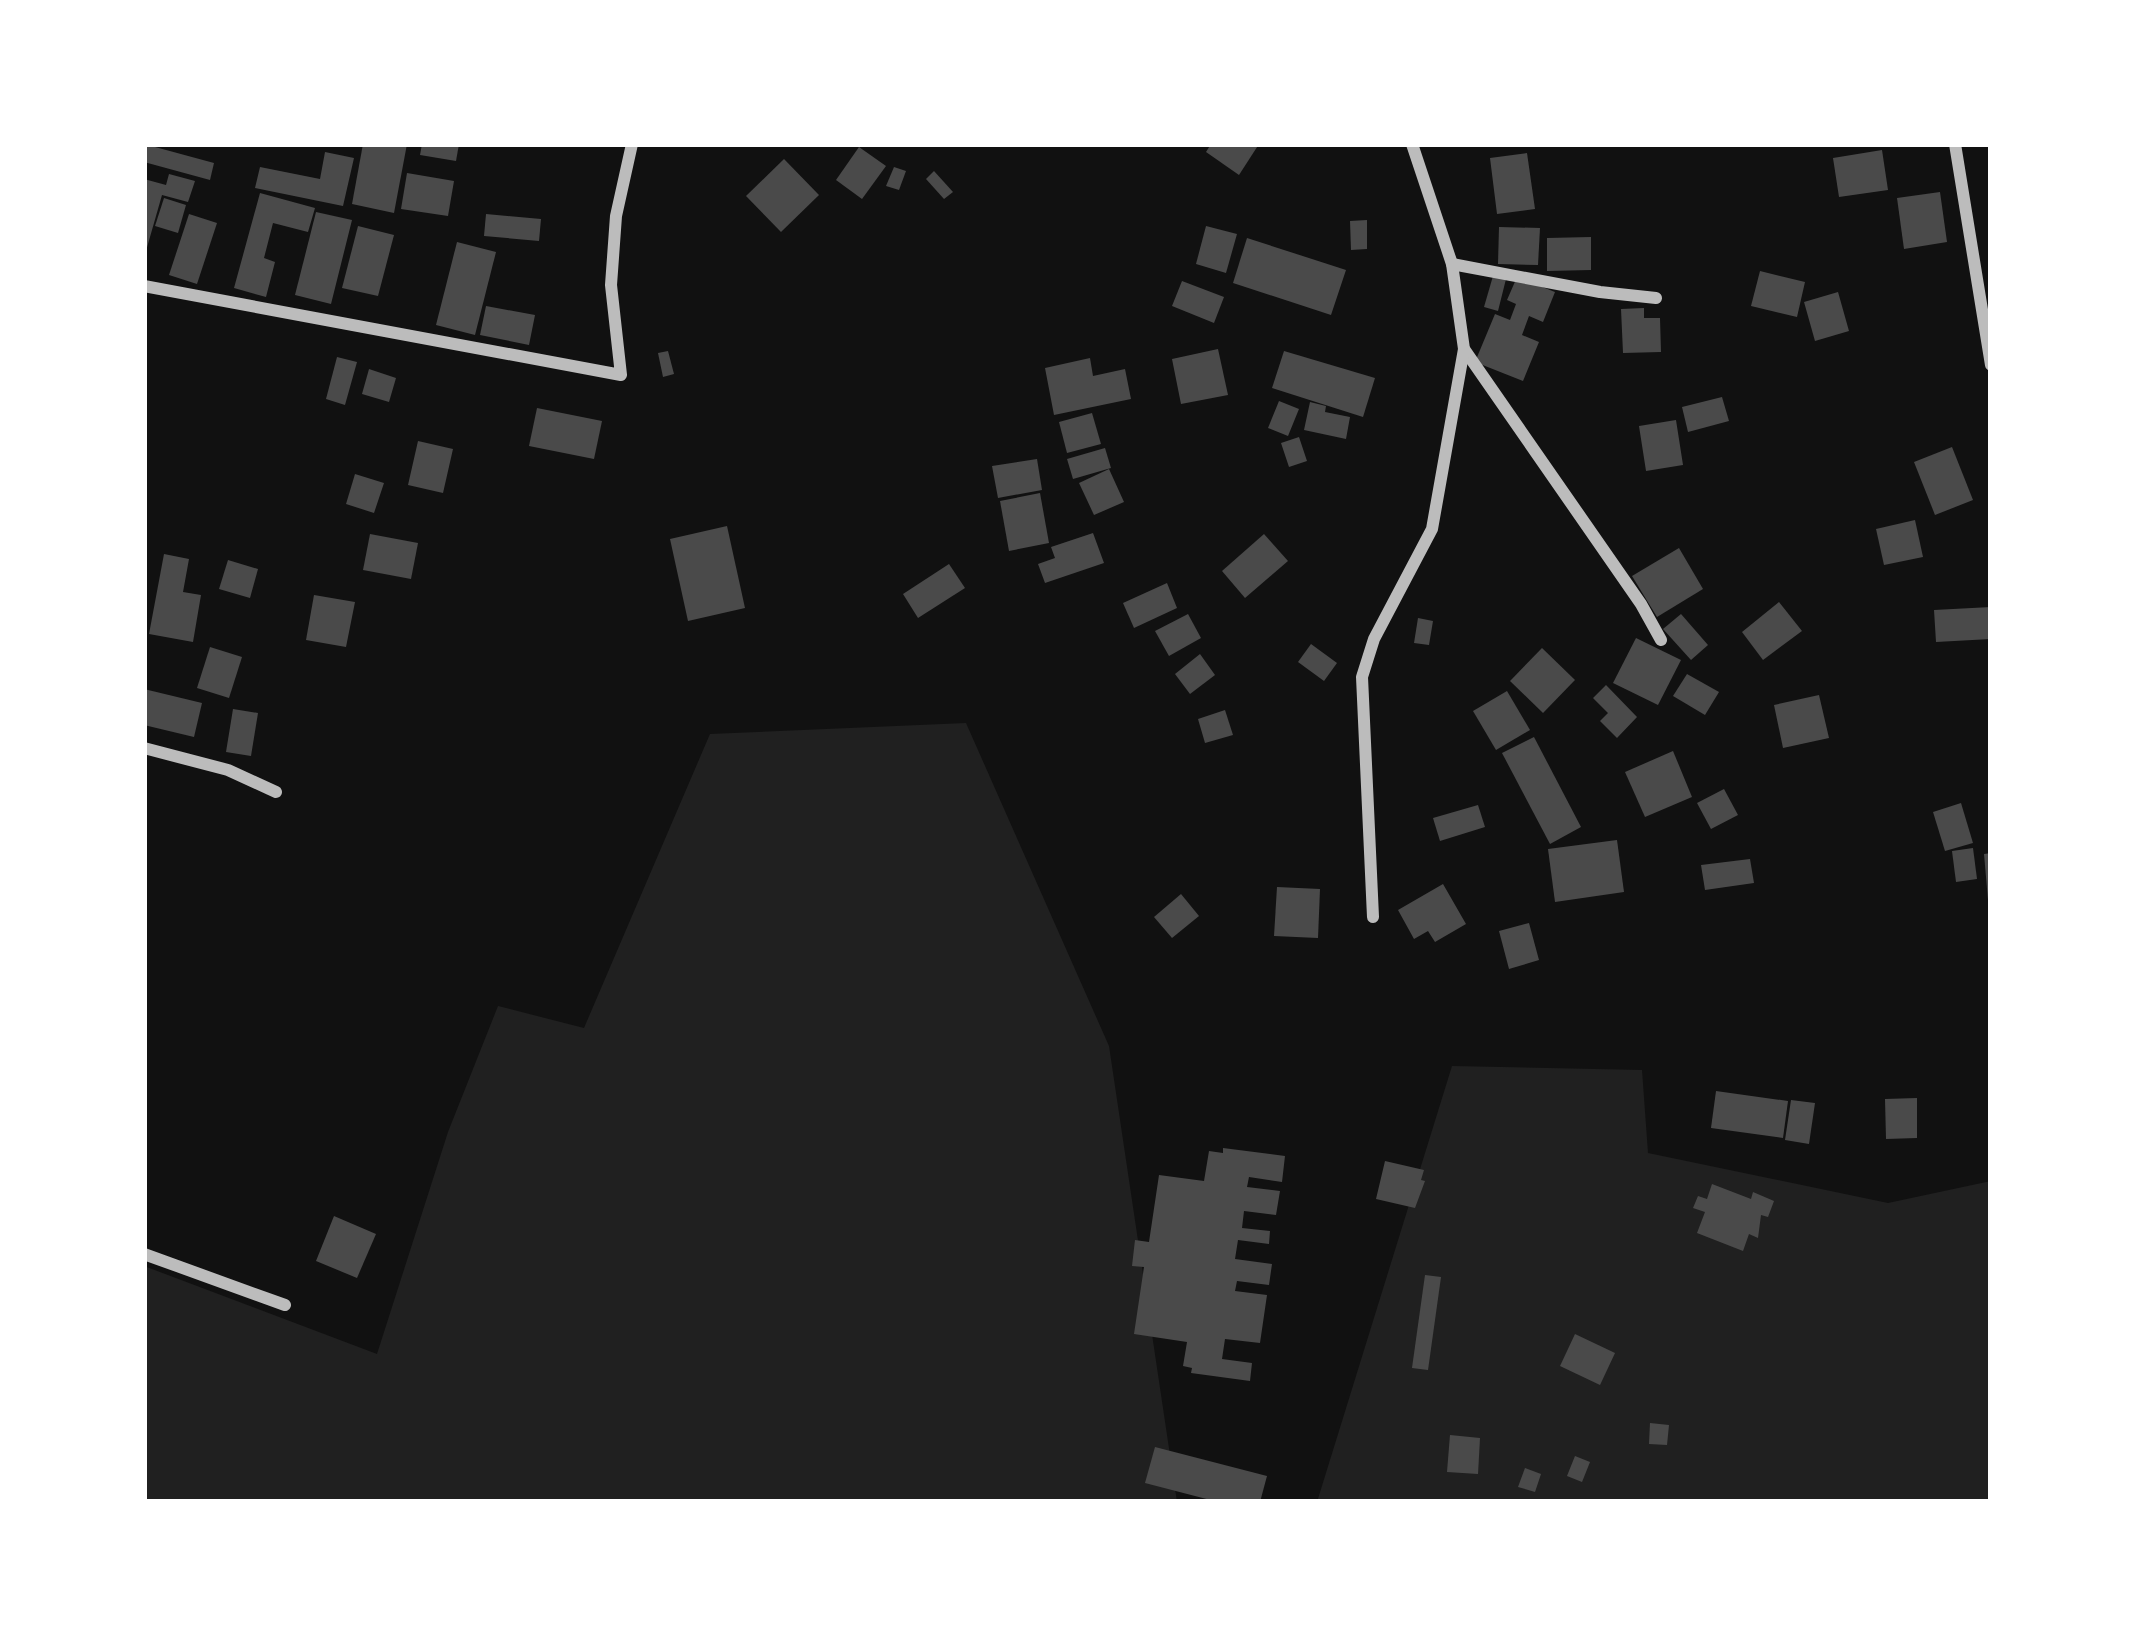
<svg xmlns="http://www.w3.org/2000/svg" width="2135" height="1646" font-family="'Roboto Condensed',sans-serif">
<style>
.green{fill:#202020}
.building{fill:#4a4a4a}
.lines{fill:none;stroke-linecap:round;stroke-linejoin:round}
.minor{stroke:#bcbcbc;stroke-width:12}
</style>
<rect width="100%" height="100%" fill="#111"/>
<g class="green">
<path d="M966 723 1109 1046 1177 1502H144V1266L377 1354 448 1132 498 1006 584 1028 710 734Z"/>
<path d="M1452 1066 1642 1070 1648 1153 1888 1203 1991 1181V1502H1317Z"/>
</g>
<g class="building">
<path d="M144 144 214 163 210 180 144 162Z"/>
<path d="M363 144H407L394 213 352 204Z"/>
<path d="M422 144H459L456 161 420 155Z"/>
<path d="M1211 144H1259L1239 175 1206 152Z"/>
<path d="M859 147 886 166 862 199 836 180Z"/>
<path d="M1882 150 1888 190 1839 197 1833 158Z"/>
<path d="M325 152 354 158 343 206 255 188 260 167 320 179Z"/>
<path d="M1527 153 1535 209 1497 214 1490 158Z"/>
<path d="M784 159 819 195 781 232 746 196Z"/>
<path d="M894 167 906 171 899 190 886 186Z"/>
<path d="M934 171 953 192 944 199 926 179Z"/>
<path d="M407 173 454 181 448 216 401 209Z"/>
<path d="M169 174 195 181 188 202 162 195 144 258V179L166 185Z"/>
<path d="M1940 192 1947 242 1904 249 1897 198Z"/>
<path d="M260 193 315 208 308 232 273 223 264 258 275 262 266 297 234 288Z"/>
<path d="M164 198 186 205 178 233 155 226Z"/>
<path d="M316 212 352 220 331 304 295 295Z"/>
<path d="M189 214 217 223 197 284 169 275Z"/>
<path d="M486 214 541 219 539 241 484 236Z"/>
<path d="M1367 220V249L1351 250 1350 221Z"/>
<path d="M358 226 394 235 378 296 342 288Z"/>
<path d="M1206 226 1237 234 1226 273 1196 264Z"/>
<path d="M1499 227 1540 228 1538 265 1498 264Z"/>
<path d="M1591 237V270L1547 271V238Z"/>
<path d="M1247 238 1346 270 1331 315 1233 283Z"/>
<path d="M457 242 496 252 475 335 436 325Z"/>
<path d="M1760 271 1805 282 1797 317 1751 306Z"/>
<path d="M1493 276 1506 279 1498 311 1484 307Z"/>
<path d="M1517 277 1555 292 1543 322 1529 316 1522 335 1539 342 1523 381 1475 362 1495 314 1510 320 1516 304 1507 300Z"/>
<path d="M1182 281 1224 297 1214 323 1172 306Z"/>
<path d="M1838 292 1849 331 1815 341 1804 302Z"/>
<path d="M486 306 535 315 529 345 480 335Z"/>
<path d="M1644 308V318H1660L1661 352 1623 353 1621 309Z"/>
<path d="M1218 349 1228 395 1181 404 1172 359Z"/>
<path d="M668 351 674 374 663 377 658 353Z"/>
<path d="M1284 351 1375 378 1363 417 1272 388Z"/>
<path d="M337 357 357 362 345 405 326 399Z"/>
<path d="M1090 358 1093 376 1125 369 1131 399 1054 415 1045 368Z"/>
<path d="M369 369 396 378 389 402 362 394Z"/>
<path d="M1722 397 1729 421 1688 432 1682 407Z"/>
<path d="M1279 401 1299 409 1288 436 1268 428Z"/>
<path d="M1310 402 1326 406 1325 412 1350 417 1346 439 1304 430Z"/>
<path d="M537 408 602 421 594 459 529 446Z"/>
<path d="M1092 413 1101 444 1067 453 1059 422Z"/>
<path d="M1676 420 1683 465 1646 471 1639 426Z"/>
<path d="M1299 437 1307 461 1289 467 1281 443Z"/>
<path d="M418 441 453 449 443 493 408 485Z"/>
<path d="M1952 447 1973 500 1935 515 1914 462Z"/>
<path d="M1105 448 1111 468 1073 479 1067 459Z"/>
<path d="M1037 459 1042 490 998 498 992 466Z"/>
<path d="M1109 469 1124 502 1094 515 1079 483Z"/>
<path d="M355 474 384 483 374 513 346 504Z"/>
<path d="M1040 493 1049 543 1009 551 1000 501Z"/>
<path d="M1915 520 1923 557 1884 565 1876 529Z"/>
<path d="M727 526 745 608 688 621 670 539Z"/>
<path d="M1093 533 1104 563 1045 583 1038 564 1055 558 1051 547Z"/>
<path d="M370 534 418 543 411 579 363 570Z"/>
<path d="M1264 534 1288 561 1245 598 1222 571Z"/>
<path d="M1679 548 1703 589 1657 617 1632 576Z"/>
<path d="M164 554 189 559 183 592 201 595 193 642 149 634Z"/>
<path d="M228 560 258 569 250 598 219 589Z"/>
<path d="M949 564 965 588 918 618 903 594Z"/>
<path d="M1167 583 1177 608 1134 628 1123 603Z"/>
<path d="M314 595 355 602 346 647 306 640Z"/>
<path d="M1779 602 1802 631 1763 660 1742 632Z"/>
<path d="M1991 607V639L1936 642 1934 610Z"/>
<path d="M1188 614 1201 638 1169 656 1155 631Z"/>
<path d="M1681 614 1708 645 1691 660 1663 629Z"/>
<path d="M1418 618 1433 621 1429 645 1414 643Z"/>
<path d="M1636 638 1681 660 1658 705 1613 683Z"/>
<path d="M1311 644 1337 663 1324 681 1298 662Z"/>
<path d="M210 647 242 657 229 698 197 688Z"/>
<path d="M1542 648 1575 680 1543 713 1510 681Z"/>
<path d="M1200 654 1215 675 1190 694 1175 674Z"/>
<path d="M1687 674 1719 692 1705 715 1673 696Z"/>
<path d="M1606 685 1637 717 1617 738 1600 721 1608 713 1593 698Z"/>
<path d="M144 689 202 703 194 737 144 725Z"/>
<path d="M1507 691 1530 730 1496 750 1473 711Z"/>
<path d="M1819 695 1829 738 1783 748 1774 705Z"/>
<path d="M233 709 258 713 251 756 226 752Z"/>
<path d="M1225 710 1233 735 1205 743 1198 719Z"/>
<path d="M1534 737 1581 827 1550 844 1502 753Z"/>
<path d="M1673 751 1692 797 1645 817 1625 772Z"/>
<path d="M1724 789 1738 815 1711 829 1697 803Z"/>
<path d="M1961 803 1973 843 1945 851 1933 812Z"/>
<path d="M1478 805 1485 827 1440 841 1433 818Z"/>
<path d="M1617 840 1624 892 1555 902 1548 849Z"/>
<path d="M1973 848 1977 879 1956 882 1952 851Z"/>
<path d="M1991 853V900H1988L1984 854Z"/>
<path d="M1750 859 1754 883 1705 890 1701 865Z"/>
<path d="M1443 884 1466 924 1435 942 1428 931 1414 939 1398 910Z"/>
<path d="M1277 887 1320 889 1318 938 1274 936Z"/>
<path d="M1181 894 1199 916 1172 938 1154 917Z"/>
<path d="M1529 923 1539 960 1509 969 1499 931Z"/>
<path d="M1716 1091 1788 1101 1783 1138 1711 1128Z"/>
<path d="M1917 1098V1138L1886 1139 1885 1099Z"/>
<path d="M1791 1100 1815 1103 1809 1144 1785 1140Z"/>
<path d="M1223 1148 1285 1156 1282 1182 1249 1177 1247 1187 1280 1191 1276 1215 1244 1211 1242 1228 1270 1231 1269 1244 1238 1240 1235 1259 1272 1264 1269 1285 1237 1281 1235 1291 1267 1295 1260 1343 1225 1339 1222 1359 1252 1363 1250 1381 1191 1373 1192 1368 1183 1366 1187 1342 1134 1334 1144 1267 1132 1266 1135 1240 1149 1242 1159 1175 1204 1181 1209 1151 1223 1153Z"/>
<path d="M1385 1161 1424 1170 1421 1180 1425 1181 1415 1208 1376 1199Z"/>
<path d="M1712 1184 1751 1199 1753 1192 1774 1201 1768 1217 1761 1215 1758 1238 1749 1234 1743 1251 1697 1233 1705 1212 1693 1208 1698 1196 1707 1199Z"/>
<path d="M334 1216 376 1234 357 1278 316 1261Z"/>
<path d="M1425 1275 1441 1277 1428 1370 1412 1368Z"/>
<path d="M1575 1334 1615 1353 1600 1385 1560 1366Z"/>
<path d="M1650 1423 1669 1425 1667 1445 1649 1444Z"/>
<path d="M1450 1435 1480 1438 1478 1474 1447 1472Z"/>
<path d="M1155 1447 1267 1476 1260 1502H1218L1145 1483Z"/>
<path d="M1575 1456 1590 1462 1582 1482 1567 1476Z"/>
<path d="M1525 1468 1541 1474 1535 1492 1518 1487Z"/>
</g>
<g class="lines">
<g class="minor">
<path d="M1412 144 1452 264 1464 349 1641 604 1661 640"/>
<path d="M1955 144 1991 365"/>
<path d="M1452 264 1600 292 1656 298"/>
<path d="M144 286 621 375 611 285 616 216 632 144"/>
<path d="M144 748 228 770 276 792"/>
<path d="M1373 917 1362 677 1374 639 1432 529 1464 349"/>
<path d="M144 1254 285 1305"/>
</g>
</g>
<rect width="2135" height="1646" fill="none" stroke="#ffffff" stroke-width="294"/>
</svg>
